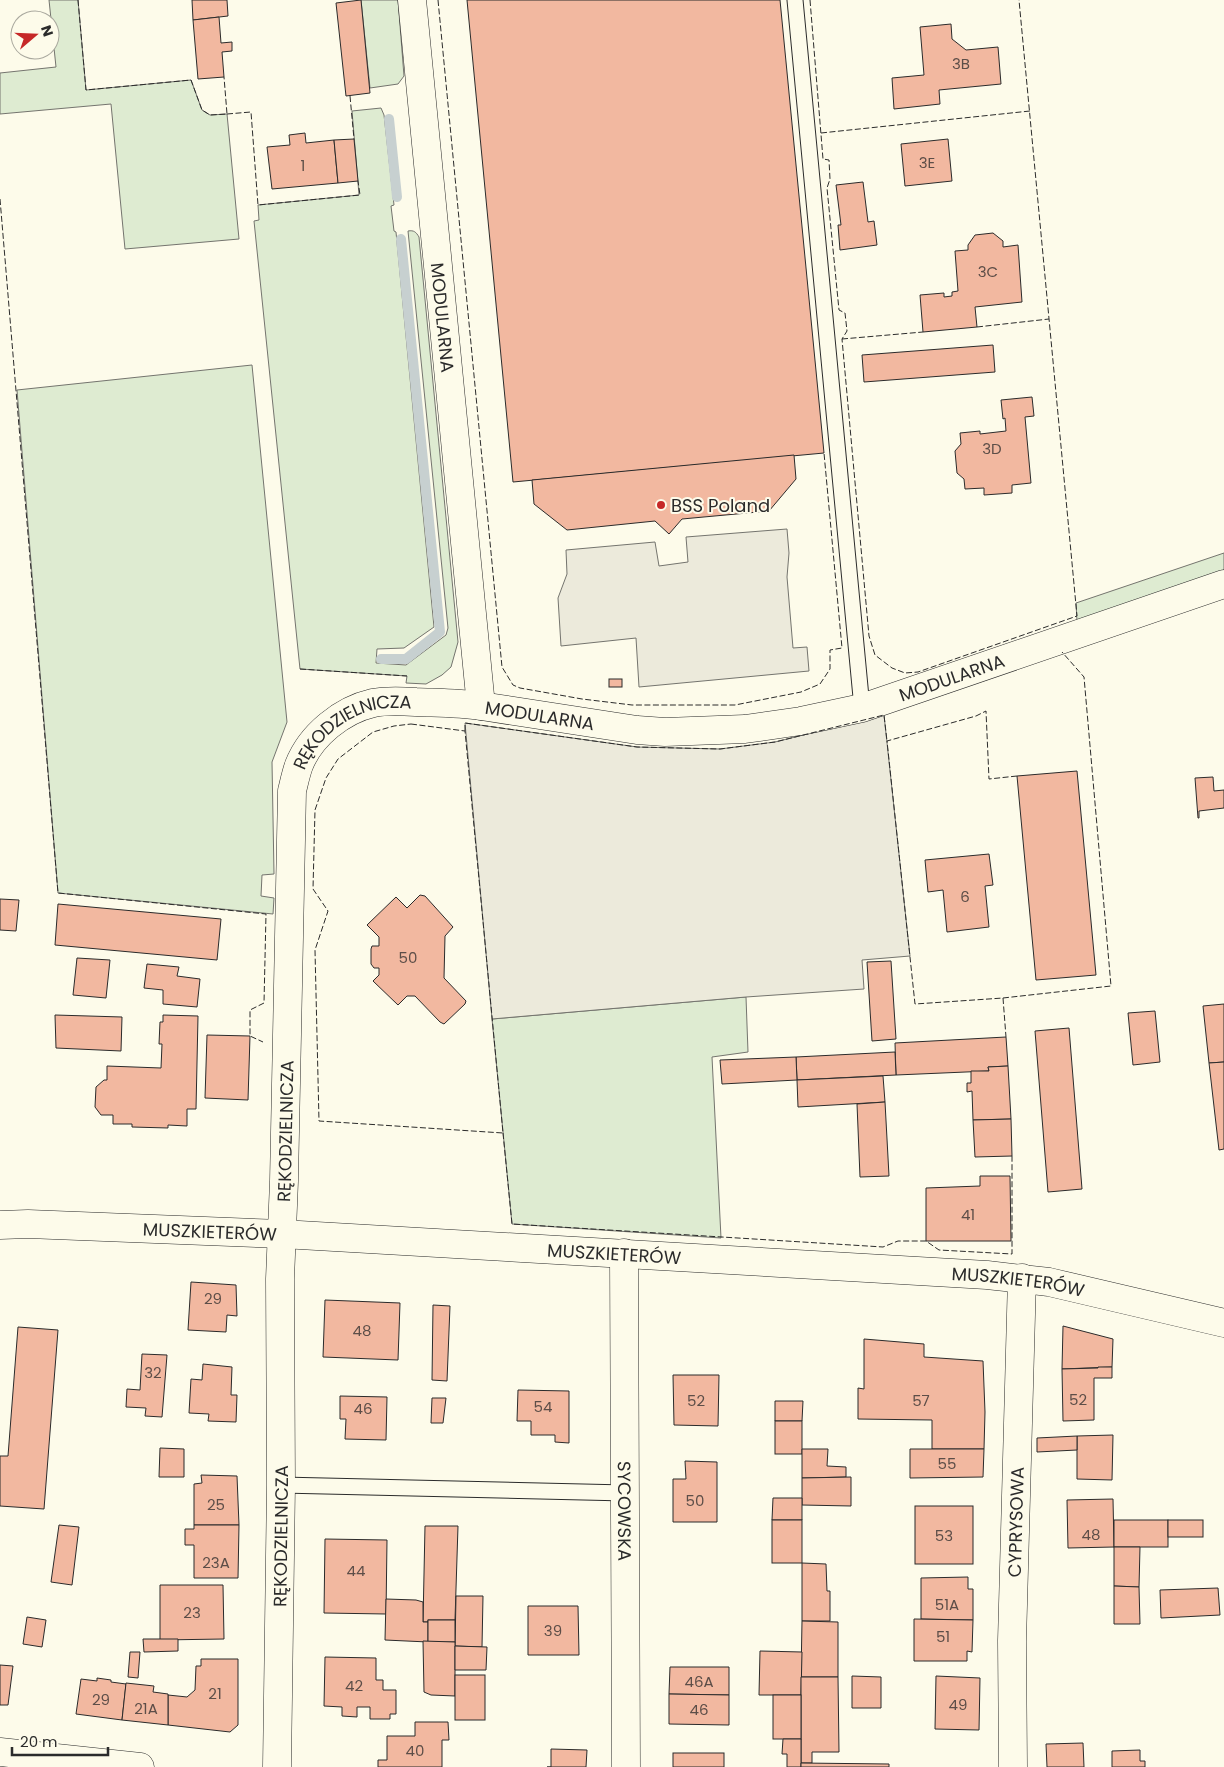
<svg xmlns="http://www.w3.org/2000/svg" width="1224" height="1767" font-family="Poppins,sans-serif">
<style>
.green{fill:#deebd1;stroke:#74746e}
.parking{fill:#eceadb;stroke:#74746e}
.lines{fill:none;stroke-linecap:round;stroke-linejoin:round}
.stream{stroke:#c7d0d0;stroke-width:10}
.building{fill:#f2b8a0;stroke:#2b2b2b}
.lane-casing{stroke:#2b2b2b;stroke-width:17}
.street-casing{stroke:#2b2b2b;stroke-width:29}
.lane{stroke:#fdfbea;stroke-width:15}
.street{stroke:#fdfbea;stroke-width:28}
.fence{stroke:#2b2b2b;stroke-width:1;stroke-dasharray:6 2.5;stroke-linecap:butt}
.poi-dot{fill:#c62828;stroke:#fdfbea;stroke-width:2}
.labels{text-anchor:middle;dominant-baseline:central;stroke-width:4;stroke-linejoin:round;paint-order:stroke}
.number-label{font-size:15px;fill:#5d4e48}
.street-label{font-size:18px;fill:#2b2b2b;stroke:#fdfbea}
.poi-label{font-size:18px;fill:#2b2b2b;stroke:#fdfbea;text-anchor:start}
</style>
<rect width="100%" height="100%" fill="#fdfbea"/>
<g class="green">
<path d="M49 0H78L86 90 191 80 202 110 210 115 227 114 239 239 125 249 111 104 0 114V73L56 67Z"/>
<path d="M361 0H398L404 76 398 84 370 88Z"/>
<path d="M381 108 384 115 394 205 391 206 394 231 396 232 434 627 404 648 377 649 376 663 406 665 446 635 448 628 408 231C414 230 416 232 419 237L458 642 451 667 442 675 426 684 406 683 407 676 300 669 254 221 259 220 258 205 359 195 352 111Z"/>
<path d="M252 365 287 722 272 762 274 874 262 875 261 896 274 898 273 914 58 893 17 390Z"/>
<path d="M1224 553V570L1077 621 1076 603Z"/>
<path d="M746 997 748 1052 712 1057 721 1238 512 1224 492 1019Z"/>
</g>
<g class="parking">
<path d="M787 529 789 553 787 577 793 648 807 647 809 671 639 687 636 638 561 646 558 598 567 574 566 550 655 542 659 566 688 562 686 537Z"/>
<path d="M884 715 910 956 862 960 864 989 746 997 492 1019 465 723 637 747 720 749 775 742Z"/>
</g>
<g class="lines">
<g class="stream">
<path d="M389 119 397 197"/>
<path d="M381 659H406L440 632 401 239"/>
</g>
</g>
<g class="building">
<path d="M192 0H227L228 16 193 20Z"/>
<path d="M361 0 370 93 346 96 336 3Z"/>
<path d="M467 0H780L824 453 513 482Z"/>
<path d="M219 17 221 43 232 42V51L222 52 224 77 198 79 193 20Z"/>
<path d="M951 24 952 39 966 50 998 47 1001 84 939 90 940 104 894 109 892 78 924 75 920 27Z"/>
<path d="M305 133 306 143 334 140 338 183 272 189 267 147 290 145 289 135Z"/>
<path d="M354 139 358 181 338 183 334 140Z"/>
<path d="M948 139 952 181 905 186 901 144Z"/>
<path d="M863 182 868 222 874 221 877 245 840 250 838 225H841L836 185Z"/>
<path d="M993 233 1003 241V247L1018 245 1022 302 975 307 977 327 923 332 920 295 944 293V297L952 296V292L958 291 955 251 968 250V245L975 235Z"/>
<path d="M993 345 995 372 864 382 862 355Z"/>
<path d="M1032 397 1034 416 1025 417 1031 483 1012 485V493L984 495V488L965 489 964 479 957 473 955 451 961 444 960 433 980 431V434L1006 431 1005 418 1003 419 1001 400Z"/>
<path d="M794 455 796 479 769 511 682 519 669 534 655 521 567 530 534 504 532 480Z"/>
<rect x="609" y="679" width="13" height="8"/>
<path d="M1077 771 1096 975 1036 980 1017 776Z"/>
<path d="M1213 777 1214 791 1224 790V808L1199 811V818H1198L1195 778Z"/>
<path d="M989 854 993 885 985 886 989 927 947 932 943 890 928 892 925 860Z"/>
<path d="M420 895 425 896 453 927 445 936 444 978 466 1001 465 1004 444 1024 440 1022 415 996H407L398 1005 373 981 379 975V968H374L371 964V949L372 946H379V937L367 925 396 897 407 908Z"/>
<path d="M0 899 19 900 16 931 0 930Z"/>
<path d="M58 904 221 919 217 960 55 945Z"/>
<path d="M77 958 110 960 106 998 73 995Z"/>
<path d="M891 961 896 1039 872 1041 867 962Z"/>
<path d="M147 964 179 967 177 976 200 979 197 1007 163 1004V990L144 988Z"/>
<path d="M1224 1004V1062L1209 1063 1203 1006Z"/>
<path d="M1155 1011 1160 1062 1133 1065 1128 1013Z"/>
<path d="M55 1015 122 1017 121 1051 56 1048Z"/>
<path d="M163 1015 198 1016 196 1109H187V1126L168 1125V1128L132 1127V1124H113V1115H101L95 1107 96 1087 104 1080H107V1066L161 1068 162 1044H159L160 1022H163Z"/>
<path d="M1069 1028 1082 1189 1048 1192 1035 1031Z"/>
<path d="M207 1035 250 1036 248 1100 205 1098Z"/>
<path d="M1006 1037 1008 1066 988 1067 989 1071 896 1075 895 1043Z"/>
<path d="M895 1052 896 1075 797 1080 796 1057Z"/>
<path d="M796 1057 797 1080 722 1084 720 1060Z"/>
<path d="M1224 1062V1149L1219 1150 1209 1063Z"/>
<path d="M1008 1066 1011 1119 973 1120 972 1091 967 1092V1083H971V1071H989L988 1067Z"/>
<path d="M883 1076 885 1102 798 1107 797 1080Z"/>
<path d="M885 1102 889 1176 860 1177 857 1104Z"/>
<path d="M1011 1119 1012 1156 975 1157 973 1120Z"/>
<path d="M980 1176H1010L1011 1241H926V1188L980 1186Z"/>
<path d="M191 1282 236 1285 237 1316 227 1315 226 1332 188 1330Z"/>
<path d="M325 1300 400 1303 398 1360 323 1357Z"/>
<path d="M433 1305 450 1306 447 1381 432 1380Z"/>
<path d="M1063 1326 1113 1339 1112 1367 1062 1369Z"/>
<path d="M18 1327 58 1330 44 1509 0 1506V1456H8Z"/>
<path d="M864 1339 924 1344V1357L983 1361 985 1412 984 1449H932V1420L858 1419V1388L864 1389Z"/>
<path d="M142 1354 167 1355 162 1417 145 1416 146 1408 126 1407 127 1389 140 1390Z"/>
<path d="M203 1364 232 1367 231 1395H237L236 1422 208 1421 209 1414 189 1413 191 1379 202 1380Z"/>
<path d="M1098 1367H1112V1378H1094V1420L1063 1421 1062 1369 1098 1368Z"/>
<path d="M673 1375H719L718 1426 674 1425Z"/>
<path d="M518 1390 569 1391V1443L555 1442V1435H531V1421H517Z"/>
<path d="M340 1396 387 1397 386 1440 345 1439 346 1419H340Z"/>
<path d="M432 1398H446L443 1423H431Z"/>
<path d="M775 1401H803L802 1421H775Z"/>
<rect x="775" y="1421" width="27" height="33"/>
<path d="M1113 1435 1112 1480 1077 1479V1436Z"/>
<path d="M1077 1436V1450L1037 1452V1438Z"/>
<path d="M160 1448 184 1449V1477H159Z"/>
<path d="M802 1449H828L827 1466 846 1467V1477L802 1478Z"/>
<path d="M910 1449H984L983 1477 910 1478Z"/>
<path d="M685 1461 717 1462V1522H673V1479H686Z"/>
<path d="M201 1475 237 1476 239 1525H194V1484L202 1483Z"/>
<path d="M851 1477V1506L802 1505V1478Z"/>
<path d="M773 1498H802V1520H772Z"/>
<path d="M1113 1499 1114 1547 1068 1548 1067 1500Z"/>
<rect x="915" y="1506" width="58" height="58"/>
<rect x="772" y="1520" width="30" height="43"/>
<rect x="1114" y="1520" width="54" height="27"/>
<rect x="1168" y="1520" width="35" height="17"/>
<path d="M59 1525 79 1527 72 1585 51 1582Z"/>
<path d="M194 1525H239L238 1578H194V1545H185V1529H194Z"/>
<path d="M425 1526H458L455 1620H428V1622H423Z"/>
<path d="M325 1539 387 1540 386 1614 324 1613Z"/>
<path d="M1114 1547H1140L1139 1587 1114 1586Z"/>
<path d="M802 1563 826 1564 827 1591H830V1621H802Z"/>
<path d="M968 1577V1589H973V1620L921 1619V1578Z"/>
<path d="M160 1585H223L224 1639 160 1640Z"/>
<path d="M1114 1586 1139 1587 1140 1624H1114Z"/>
<path d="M1218 1588 1220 1615 1161 1618 1160 1590Z"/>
<path d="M456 1596H483L482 1647 455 1646Z"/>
<path d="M386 1599 416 1600 423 1602V1622H428V1642L385 1640Z"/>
<path d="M528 1606H578L579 1655H528Z"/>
<path d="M27 1617 46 1620 42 1647 23 1644Z"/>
<path d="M914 1619 973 1620 972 1652 967 1651V1661H914Z"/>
<rect x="428" y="1620" width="27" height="22"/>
<path d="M802 1621 838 1622V1677H801Z"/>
<path d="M143 1639H178V1651L144 1652Z"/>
<path d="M423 1641 455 1642V1696L431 1695 424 1692Z"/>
<path d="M455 1646 487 1647 486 1670H455Z"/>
<path d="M760 1651 802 1652 801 1695H759Z"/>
<path d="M130 1652H140L138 1678 128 1677Z"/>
<path d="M325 1657 376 1658V1680H383V1690H396V1714H390V1719H370V1707H357V1717L342 1716V1707L324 1706Z"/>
<path d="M201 1659H238V1725L230 1732 168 1725V1695L187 1697 195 1690 196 1666H201Z"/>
<path d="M0 1665 13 1666 8 1705H0Z"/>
<path d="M670 1667H729V1695L669 1694Z"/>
<rect x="455" y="1675" width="30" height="45"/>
<path d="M852 1676 881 1677V1708H852Z"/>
<path d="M936 1676 980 1678 979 1730 935 1729Z"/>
<path d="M801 1677H838L839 1752H812V1763H801Z"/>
<path d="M97 1678 111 1680V1682L126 1684 122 1720 76 1714 81 1679 97 1681Z"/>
<path d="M126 1683 154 1686 153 1692 168 1694V1725L122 1720Z"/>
<path d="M669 1694 729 1695V1725L669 1724Z"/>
<rect x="773" y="1695" width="28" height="44"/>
<path d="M415 1722H448L449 1740H442V1767H378V1760H387V1736H415Z"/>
<path d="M783 1739H801V1767H787V1754H782Z"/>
<path d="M1083 1743 1084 1767H1047L1046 1744Z"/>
<path d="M551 1749 587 1750 586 1767H547H551Z"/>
<path d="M1140 1750V1761H1145V1767H1112V1751Z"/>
<rect x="673" y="1753" width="51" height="14"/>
<path d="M801 1763 889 1764V1767H801Z"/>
</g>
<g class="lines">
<g class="lane-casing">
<g id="lane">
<path d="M795 0 862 708"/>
<path d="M281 1485 626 1493"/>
</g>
</g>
<g class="street-casing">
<g id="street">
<path id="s1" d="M412 0 481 706"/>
<path id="s2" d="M0 1225 28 1224 282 1234 987 1275 1049 1282 1224 1323"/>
<path id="s3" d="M624 1253 626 1767"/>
<path d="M0 1752 140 1767"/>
<path id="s4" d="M277 1767 281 1485 280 1279 284 1181 292 791C294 783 296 773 299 765 311 735 342 710 373 703 387 700 402 701 416 702 438 703 459 703 481 706L637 730 665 732 745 729 801 721 862 708 1224 584"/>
<path id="s5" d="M1013 1767 1012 1641 1022 1278"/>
</g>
</g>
<use href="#lane" class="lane"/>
<use href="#street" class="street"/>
<g class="fence">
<path d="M78 0 86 90 191 80 202 110 210 115 227 114 224 77"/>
<path d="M438 0 502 667 513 685 520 688 582 699 632 705H735L801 692 820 684 830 669V650L842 648 824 453"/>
<path d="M810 0 823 159 829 160 830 179 827 188 839 310 845 313 847 331 842 339 869 636 875 655 892 668 905 673 918 672 1077 616 1019 0"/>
<path d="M350 96 354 139"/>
<path d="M227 114 251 112 258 205 360 195 358 181"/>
<path d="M821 133 1030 111"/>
<path d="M0 199 58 893 266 914 264 1003 250 1010V1036L263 1042"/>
<path d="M977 327 1049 319"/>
<path d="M842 339 923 332"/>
<path d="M300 669 407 676"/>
<path d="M411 724 465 731 503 1133 319 1121 315 950 328 911 313 889 315 810 326 778 338 759 373 732 394 726Z"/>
<path d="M465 731V723L637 747 720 749 775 742 884 715 887 741"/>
<path d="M1017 776 989 779 986 711 976 716 887 741 915 1004 1003 998 1111 986 1084 677 1062 652"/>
<path d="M1003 998 1006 1037"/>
<path d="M503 1133 512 1224 883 1247 898 1241H926L939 1250 1012 1254V1156"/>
</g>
</g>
<circle class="poi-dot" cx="661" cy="505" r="5"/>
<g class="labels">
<g class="number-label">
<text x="961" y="63">3B</text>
<text x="927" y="162">3E</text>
<text x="303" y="165">1</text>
<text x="988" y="271">3C</text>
<text x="992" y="448">3D</text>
<text x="965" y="896">6</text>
<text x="408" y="957">50</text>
<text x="968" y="1214">41</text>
<text x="213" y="1298">29</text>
<text x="362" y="1330">48</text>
<text x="153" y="1372">32</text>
<text x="1078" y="1399">52</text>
<text x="696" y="1400">52</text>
<text x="921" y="1400">57</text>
<text x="543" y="1406">54</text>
<text x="363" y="1408">46</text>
<text x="947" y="1463">55</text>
<text x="695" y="1500">50</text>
<text x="216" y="1504">25</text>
<text x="1091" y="1534">48</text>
<text x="944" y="1535">53</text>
<text x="216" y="1562">23A</text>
<text x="356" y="1570">44</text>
<text x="947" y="1604">51A</text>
<text x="192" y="1612">23</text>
<text x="553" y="1630">39</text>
<text x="943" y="1636">51</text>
<text x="699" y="1681">46A</text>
<text x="354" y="1685">42</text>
<text x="215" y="1693">21</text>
<text x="101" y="1699">29</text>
<text x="958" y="1704">49</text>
<text x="146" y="1708">21A</text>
<text x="699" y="1709">46</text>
<text x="415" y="1750">40</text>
</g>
<g class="street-label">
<text stroke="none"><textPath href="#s1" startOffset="319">MODULARNA</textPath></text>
<text stroke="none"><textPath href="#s4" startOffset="1691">MODULARNA</textPath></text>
<text stroke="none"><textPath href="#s4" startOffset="1271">MODULARNA</textPath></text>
<text stroke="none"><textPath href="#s4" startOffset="1071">RĘKODZIELNICZA</textPath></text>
<text stroke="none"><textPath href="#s4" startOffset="636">RĘKODZIELNICZA</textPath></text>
<text stroke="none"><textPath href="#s2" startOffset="210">MUSZKIETERÓW</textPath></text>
<text stroke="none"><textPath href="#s2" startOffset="615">MUSZKIETERÓW</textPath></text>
<text stroke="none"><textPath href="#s2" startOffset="1020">MUSZKIETERÓW</textPath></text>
<text stroke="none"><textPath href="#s3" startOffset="258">SYCOWSKA</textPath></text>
<text stroke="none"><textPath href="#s5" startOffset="245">CYPRYSOWA</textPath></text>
<text stroke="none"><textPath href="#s4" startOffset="231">RĘKODZIELNICZA</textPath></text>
</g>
<g class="poi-label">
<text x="671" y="505">BSS Poland</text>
</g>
</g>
<g transform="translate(35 35) rotate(71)"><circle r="24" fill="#fdfbea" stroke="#a9a89e"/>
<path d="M0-4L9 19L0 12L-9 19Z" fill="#c62828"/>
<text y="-8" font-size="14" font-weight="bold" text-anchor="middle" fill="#2b2b2b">N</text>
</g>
<path d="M12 1747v8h96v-8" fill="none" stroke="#2b2b2b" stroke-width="2.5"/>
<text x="20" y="1747" font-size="15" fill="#2b2b2b" stroke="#fdfbea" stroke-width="4" paint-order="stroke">20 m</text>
</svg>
